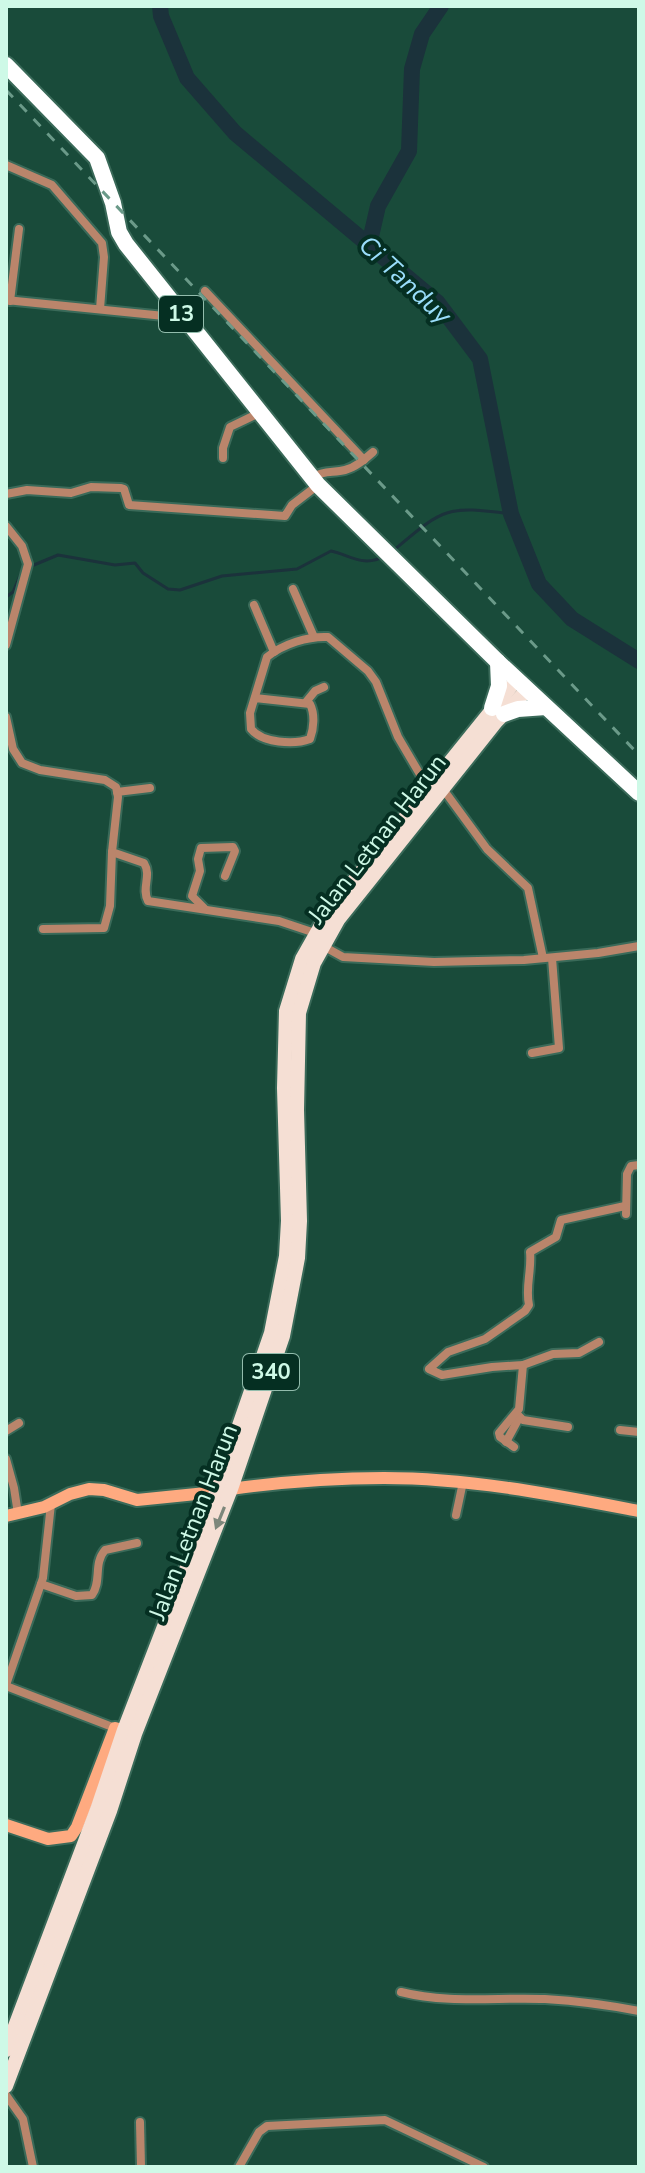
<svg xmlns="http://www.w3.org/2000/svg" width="645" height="2173" font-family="'Nunito Sans',sans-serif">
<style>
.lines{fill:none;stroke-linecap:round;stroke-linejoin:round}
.stream{stroke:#1b323b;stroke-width:3}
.river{stroke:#1b323b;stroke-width:16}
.street-casing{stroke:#3a6a59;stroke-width:12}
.secondary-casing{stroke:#3a6a59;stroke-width:16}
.primary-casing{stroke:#3a6a59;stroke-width:18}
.highway-casing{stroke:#3a6a59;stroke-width:20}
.street{stroke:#ba856b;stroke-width:8}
.secondary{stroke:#feaa80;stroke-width:12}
.primary{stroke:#f5dfd4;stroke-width:14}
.highway{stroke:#fff;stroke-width:16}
.rail{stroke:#6b9a89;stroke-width:3;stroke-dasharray:10 10;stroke-linecap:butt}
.oneway{fill:#7d877b}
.labels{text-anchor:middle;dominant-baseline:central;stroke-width:8;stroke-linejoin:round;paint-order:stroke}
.shield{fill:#052f22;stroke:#92bcac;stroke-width:2}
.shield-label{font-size:22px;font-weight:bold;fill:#cef9e7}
.street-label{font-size:24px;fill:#cef9e7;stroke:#052f22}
.water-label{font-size:26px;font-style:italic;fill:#9adefb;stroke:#052f22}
</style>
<rect width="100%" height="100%" fill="#194b3a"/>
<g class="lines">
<g class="stream">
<path d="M394 550C443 509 445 505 511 514"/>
<path d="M29 567 58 555 115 565 135 563 143 573 168 589 180 590 222 576 297 569 331 551C350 555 364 568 384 556"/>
<path d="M6 597 13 592 22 571"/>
</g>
<g class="river">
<path d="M160 6 161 16 187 78 235 133 438 303 480 359 511 514 539 584 572 619 639 661"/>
<path d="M369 245 378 206 409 151 412 69 422 34 441 6"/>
</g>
<g class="street-casing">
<g id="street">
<path d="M6 165 52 185 102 243 104 257 100 309"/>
<path d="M205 291 364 460"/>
<path d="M6 300 184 318"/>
<path d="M10 301 19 229"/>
<path d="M223 458V448L230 427 259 413"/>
<path d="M313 477C324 470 333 473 345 470 356 467 365 459 373 452"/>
<path d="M6 494 27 490 71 493 91 487 121 488 124 489 129 505 285 516 292 505 318 485"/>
<path d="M6 526 22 546 28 564 6 645"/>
<path d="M293 589 314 637"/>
<path d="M254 605 274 652"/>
<path d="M255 698 310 704C315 714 314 728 310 739 294 745 262 743 251 729L250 713 267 657C283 644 308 636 328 637L368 671 376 682 398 737 428 788"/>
<path d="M306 702 315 691 324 687"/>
<path d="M6 717 13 749 22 763 40 770 105 780 116 787 118 797 112 852 144 863C152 876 141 888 148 901L279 921 315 933"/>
<path d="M443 789 487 849 528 888 543 958"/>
<path d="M117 792 150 788"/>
<path d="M204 908 192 896 200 871 198 859 201 848 233 847 235 851 225 876"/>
<path d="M43 929 104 928 110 906 112 852"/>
<path d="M323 946 343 957 434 962 524 960 598 953 639 946"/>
<path d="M532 1053 559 1048 552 958"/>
<path d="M626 1214 627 1174 631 1166 639 1165"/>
<path d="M599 1342 579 1353 553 1354 523 1365 492 1367 442 1375 429 1369 448 1352 485 1339 525 1311 529 1305C525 1287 532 1270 530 1252L556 1237 561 1220 625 1206"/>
<path d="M517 1414 523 1420 568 1427"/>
<path d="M620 1430 639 1432"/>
<path d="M6 1431 19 1423"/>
<path d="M506 1442 519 1418"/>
<path d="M514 1447 500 1437 499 1433 519 1409 523 1365"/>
<path d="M6 1459 14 1488 18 1514"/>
<path d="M456 1515 463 1482"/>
<path d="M41 1584 76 1596 92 1595C102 1581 93 1564 105 1550L137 1543"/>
<path d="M6 1685 43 1578 51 1504"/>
<path d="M6 1686 115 1728"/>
<path d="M401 1992C448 2004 497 1997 545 1999 577 2001 608 2005 639 2011"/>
<path d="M6 2095 23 2119 33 2167"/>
<path d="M140 2122 141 2167"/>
<path d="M239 2167 259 2132 267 2126 385 2120 484 2167"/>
</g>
</g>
<g class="secondary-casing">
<g id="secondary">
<path d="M231 1489C282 1482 333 1478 384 1478 470 1478 555 1495 639 1511"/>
<path d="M6 1516 44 1507 70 1494 89 1489 104 1490 137 1500 216 1492"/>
<path d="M6 1825 48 1839 71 1836 77 1827 115 1728 132 1733"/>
</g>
</g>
<g class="primary-casing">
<g id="primary">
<path d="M6 2050 98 1807 124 1730 216 1492 271 1333 286 1256 288 1221 284 1088 286 1011 302 959 328 913 517 679"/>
<path d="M6 2086 110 1811 135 1734 231 1489 283 1336 298 1258 300 1221 297 1110 299 1013 314 963 338 920 496 722 527 690"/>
</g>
</g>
<g class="highway-casing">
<g id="highway">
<path d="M6 65 97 158 113 203 119 232 126 244 318 485 498 662 639 793"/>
<path d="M492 708 499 686 498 662"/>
<path d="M504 714 518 709 546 707"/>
</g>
</g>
<use href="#street" class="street"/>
<use href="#secondary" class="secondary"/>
<use href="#primary" class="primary"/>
<use href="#highway" class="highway"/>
<path class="rail" d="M6 90 639 755"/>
</g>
<defs><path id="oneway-solid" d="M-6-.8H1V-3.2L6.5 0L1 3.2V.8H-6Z" transform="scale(2)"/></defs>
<use class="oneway" href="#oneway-solid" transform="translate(220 1518) rotate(112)"/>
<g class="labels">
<g class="shield">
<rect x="159" y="296" width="44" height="36" rx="6"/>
<rect x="243" y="1354" width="56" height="36" rx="6"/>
</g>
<g class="shield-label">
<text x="181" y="314">13</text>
<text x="271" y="1372">340</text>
</g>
<g class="street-label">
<text transform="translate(377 839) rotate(-52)">Jalan Letnan Harun</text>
<text transform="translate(193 1522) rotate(-69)">Jalan Letnan Harun</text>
</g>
<g class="water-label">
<text transform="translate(405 280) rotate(43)">Ci Tanduy</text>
</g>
</g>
<rect width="645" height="2173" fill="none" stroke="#cef9e7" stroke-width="16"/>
</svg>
